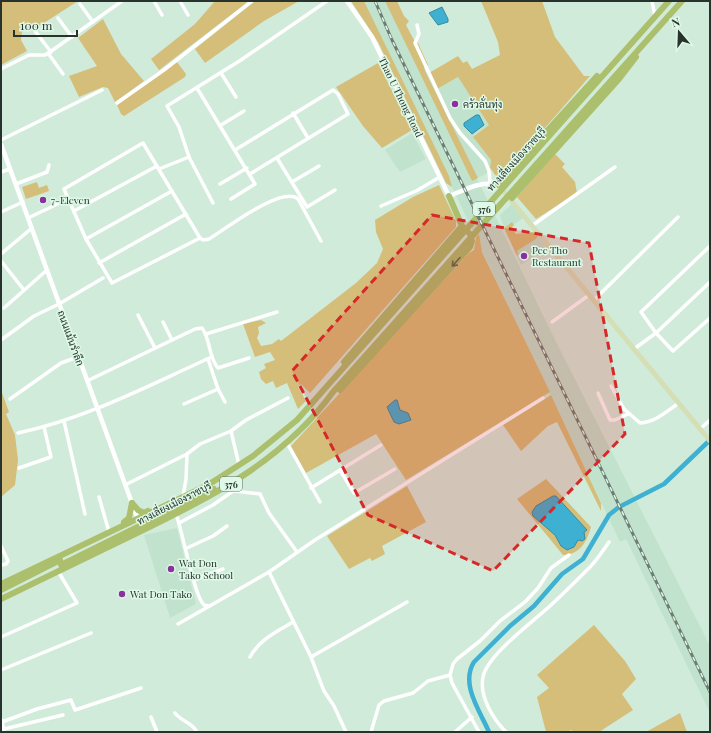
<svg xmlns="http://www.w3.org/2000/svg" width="711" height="733" font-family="'Playfair Display',Sarabun,serif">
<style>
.built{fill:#c1e3cd}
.green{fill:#d5be79}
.water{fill:#3eb0d2;stroke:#388aa0}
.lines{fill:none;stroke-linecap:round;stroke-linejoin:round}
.canal{stroke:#3eb0d2;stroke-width:4.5}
.minor{stroke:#fff;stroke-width:3.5}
.tertiary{stroke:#fff;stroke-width:4.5}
.secondary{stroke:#d5dfb6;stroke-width:5}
.primary{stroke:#acbf6c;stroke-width:6}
.rail-casing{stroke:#6d7d73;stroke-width:3}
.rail{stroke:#def9e7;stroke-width:1.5;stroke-dasharray:4.5;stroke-linecap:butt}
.oneway{stroke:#5d6b46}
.marked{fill:#d62828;fill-opacity:0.2;stroke:#d62828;stroke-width:3;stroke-dasharray:8 5;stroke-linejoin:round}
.poi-dot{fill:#8a319d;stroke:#def9e7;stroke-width:1.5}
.labels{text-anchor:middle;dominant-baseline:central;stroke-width:3;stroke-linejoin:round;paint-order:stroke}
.shield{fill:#def9e7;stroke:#5f6e65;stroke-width:1}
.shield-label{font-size:9px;font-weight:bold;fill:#29332d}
.street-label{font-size:10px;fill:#29332d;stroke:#def9e7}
.poi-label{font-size:10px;fill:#29332d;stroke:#def9e7;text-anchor:start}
</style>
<rect width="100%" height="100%" fill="#d1ebda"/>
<g class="built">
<path d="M364 1H392L435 90 458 77 490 125 473 137 491 160 490 166 492 170 478 178 458 139 553 336 710 646V713L626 539 620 542Z"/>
<path d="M412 133 426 159 400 172 385 150Z"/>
<path d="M512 204 523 218 508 229 506 227 504 228 500 215Z"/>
<path d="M538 236 548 248 521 265 516 252 536 239Z"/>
<path d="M177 528 196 604 170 618 144 535Z"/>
</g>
<g class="green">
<path d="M1 1H78L33 30 28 28 22 32 21 40 27 51 1 65Z"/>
<path d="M215 1H249L159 70 151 59 195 24Z"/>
<path d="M255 1H299L264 21 205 63 195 49Z"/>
<path d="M351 1H364L449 176 452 187 446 183 378 42Z"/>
<path d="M385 1H397L404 16 409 21 406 25 416 44 418 43 428 65 424 67 425 71 478 178 472 181Z"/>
<path d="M481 1H542L555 37 584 76H590L505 174 501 177 495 175 490 167 491 160 473 137 489 125 458 77 437 89 429 73 458 56 463 63 467 61 472 69 500 55 498 42Z"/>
<path d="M103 19 121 54 144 81 115 102 108 88 103 87 79 97 69 76 97 66 78 38Z"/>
<path d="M177 62 186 74 185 77 124 116 121 114 117 105Z"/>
<path d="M378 63 412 130 382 148 363 126 336 87Z"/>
<path d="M555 154 565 164 562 167 575 182 577 193 536 219 517 197Z"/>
<path d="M37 182 39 188 47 185 49 191 26 199 22 187Z"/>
<path d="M439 185 456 221V227L310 393 301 384 298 387 306 401 298 409 287 383 276 388 273 381 266 384 261 379 259 372 266 368 264 364 275 360 270 352 255 357 243 324 261 320 266 323 258 327 259 333 257 338 261 346 272 344 279 339 281 341 356 283 377 263 383 249 376 232 375 220 413 197Z"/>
<path d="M512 222 514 225 511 228 516 234 533 232 538 236 536 239 517 251 518 254 517 256 504 228Z"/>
<path d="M479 234 482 252 550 392 406 480 376 434 306 473 291 446 469 253 474 250 476 237Z"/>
<path d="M1 390 9 412 6 414 15 435 18 460 15 485 1 497Z"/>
<path d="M551 395 601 503V511L557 422 548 426 521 451 503 425Z"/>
<path d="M546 479 591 527C587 541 580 555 563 555L517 499Z"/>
<path d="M407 486 426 522 382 546 385 554 372 561 370 558 349 569 327 536Z"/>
<path d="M594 625 625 661 636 679 622 694 633 710 599 732H574L571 730 568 732H546L537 697 549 688 537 675Z"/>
<path d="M680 713 687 732H646Z"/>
</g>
<g class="water">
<path d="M442 7 448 19V22L438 25 429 13Z"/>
<path d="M476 115H479L484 125 472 134 464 126V123Z"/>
<path d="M395 400H397L400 410 408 413 411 420 399 424 394 422 387 407Z"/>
<path d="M553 496H556L587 530 584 532 585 539 582 541 578 540 574 547 567 550 561 546 555 535 533 516 532 512 536 506Z"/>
</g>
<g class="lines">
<path class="canal" d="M489 732C480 711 460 684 474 662L510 626 534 606 562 574 583 559 609 515 619 507 664 484 710 440"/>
<g class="minor">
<path d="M154 1 162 15"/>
<path d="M180 1 188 15"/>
<path d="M652 1 655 17"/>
<path d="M80 4 93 22"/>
<path d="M58 18 72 37"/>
<path d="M417 25 419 34 415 43 450 118 460 133 485 161 489 171 490 182"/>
<path d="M35 31 51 52"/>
<path d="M48 53 63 74"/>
<path d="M1 69 29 55H45L50 52 122 1"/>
<path d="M221 73 236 97"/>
<path d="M197 88 255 184 231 199"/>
<path d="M117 103 164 70 252 1"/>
<path d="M293 113 308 138"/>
<path d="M221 125 244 111"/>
<path d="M1 140 102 90"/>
<path d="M235 150 333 90 338 94 348 114 250 174"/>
<path d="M277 158 307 207 335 190"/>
<path d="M159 169 189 157"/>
<path d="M1 172 10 169"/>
<path d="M292 182 319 166"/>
<path d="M16 184 47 172 49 165"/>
<path d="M220 184 247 168"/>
<path d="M213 203 189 157 179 127 167 106 241 60 327 1"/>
<path d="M381 206 416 191 440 177"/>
<path d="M74 211 157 166"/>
<path d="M1 212 23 202"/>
<path d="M28 218 68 199"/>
<path d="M533 225 615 167"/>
<path d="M200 238 143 143 64 189 86 239 112 283 200 238 203 240 209 239C224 230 282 185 298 199L321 241"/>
<path d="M86 239 172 191"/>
<path d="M710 246 641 312 656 333 673 351 710 318"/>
<path d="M1 254 32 228"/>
<path d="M1 261 24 290"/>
<path d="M99 263 186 214"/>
<path d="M594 300 678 217"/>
<path d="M4 308 47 270"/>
<path d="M138 315 155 348"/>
<path d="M163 322 172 340"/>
<path d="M552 322 589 295"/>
<path d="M206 334 277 312"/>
<path d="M1 340 34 316 59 304 103 278"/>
<path d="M634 349 656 333 710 282"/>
<path d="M208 359 218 389 225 402"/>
<path d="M87 381 195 329 202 328C211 340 208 357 218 368L249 358"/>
<path d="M611 386 624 409 640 423C656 422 667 411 679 403"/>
<path d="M598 393 610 420H615L628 414"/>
<path d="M10 399 61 363 78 357"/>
<path d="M184 404 218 389"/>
<path d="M64 421 85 514"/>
<path d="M700 429 710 420"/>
<path d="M231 431 239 465"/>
<path d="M18 433C86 419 149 385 212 357"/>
<path d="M287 443 320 502"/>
<path d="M19 468 51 457 44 427"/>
<path d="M340 470 354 493 395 469"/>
<path d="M125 485 187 454 200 444 231 431 246 420 288 398"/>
<path d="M311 488 381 445"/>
<path d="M183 496 186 479 187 454"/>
<path d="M99 497 109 532"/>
<path d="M176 514C183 533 194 596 204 605L209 606"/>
<path d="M179 523 213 505 233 491 260 494 269 513 297 552"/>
<path d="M1 546 8 561 6 564 1 565"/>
<path d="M187 548 213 536 227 526"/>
<path d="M269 572 311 657 324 691 334 706 346 732"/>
<path d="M194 580 223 569"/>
<path d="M178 624 269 572 315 540 543 398"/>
<path d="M1 637 77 603 58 571"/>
<path d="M250 657C260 639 276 632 293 622"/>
<path d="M311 657 407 602"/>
<path d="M1 670 91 633"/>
<path d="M450 675 452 683 479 732"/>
<path d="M175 713C182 722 192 722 197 732"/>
<path d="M151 717 157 732"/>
<path d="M2 722 37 709 71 700 75 710 141 688"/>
<path d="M4 729 63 715"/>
<path d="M371 732 379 705 384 701 413 693 428 681 450 675 453 664 457 659 480 641 500 621 525 602 538 588 551 568 569 555"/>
<path d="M455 732 472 717"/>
<path d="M506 732C493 719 479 696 483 677 487 655 534 621 551 605 563 594 575 582 586 571 595 563 602 552 609 542"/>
</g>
<g class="tertiary">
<path d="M347 1 372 37 449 196C465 190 481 180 498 185"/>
<path d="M1 144 141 528"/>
<path d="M1 720 4 732"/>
</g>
<path class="secondary" d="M500 187 710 441"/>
<g class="primary">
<path d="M498 185 597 76"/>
<path d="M449 196 462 226"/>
<path d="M512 198 619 79 636 57"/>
<path d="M340 390 470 247 472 241 470 234 462 226 344 362"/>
<path d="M132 503 138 510 144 513 148 511"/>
<path d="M124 522 129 518 132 503"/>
<path d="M61 565 214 489"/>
<path d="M1 584 208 485 253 456 297 420 669 1"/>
<path d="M1 590 60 560"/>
<path d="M1 599C46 577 90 556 135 534 210 498 283 461 333 392L682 1"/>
</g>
<g class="rail-casing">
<path id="rail" d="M375 1 392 40 710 692"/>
</g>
<use href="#rail" class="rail"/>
</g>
<defs><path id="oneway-shaft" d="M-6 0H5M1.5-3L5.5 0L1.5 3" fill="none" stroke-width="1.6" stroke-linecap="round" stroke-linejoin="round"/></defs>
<use class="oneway" href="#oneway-shaft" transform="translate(456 262) rotate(132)"/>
<path class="marked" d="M432 215 589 243 625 434 493 571 368 515 292 371Z"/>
<g class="poi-dot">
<circle cx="455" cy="104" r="4"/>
<circle cx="43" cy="200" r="4"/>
<circle cx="524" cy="256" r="4"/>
<circle cx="171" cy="569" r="4"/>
<circle cx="122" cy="594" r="4"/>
</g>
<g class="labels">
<g class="shield">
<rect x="473" y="202" width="22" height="14" rx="3"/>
<rect x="220" y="477" width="22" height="14" rx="3"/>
</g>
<g class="shield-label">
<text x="484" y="209">376</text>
<text x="231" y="484">376</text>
</g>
<g class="street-label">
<text transform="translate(401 97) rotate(64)">Thao U Thong Road</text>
<text transform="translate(516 159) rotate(-48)">ทางเลี่ยงเมืองราชบุรี</text>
<text transform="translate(71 338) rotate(70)">ถนนแม้นรำลึก</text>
<text transform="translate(174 503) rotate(-27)">ทางเลี่ยงเมืองราชบุรี</text>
</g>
<g class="poi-label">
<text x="463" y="104">ครัวลั่นทุ่ง</text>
<text x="51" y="200">7-Eleven</text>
<text x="532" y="250">Pee Tho<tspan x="532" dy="12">Restaurant</tspan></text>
<text x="179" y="563">Wat Don<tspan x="179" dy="12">Tako School</tspan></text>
<text x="130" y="594">Wat Don Tako</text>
</g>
</g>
<rect width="711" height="733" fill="none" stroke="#29332d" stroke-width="4"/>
<g transform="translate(679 32) rotate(341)" stroke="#def9e7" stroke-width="3" paint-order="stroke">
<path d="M0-3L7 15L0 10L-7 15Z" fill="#29332d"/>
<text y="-6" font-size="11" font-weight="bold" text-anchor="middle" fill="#29332d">N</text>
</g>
<path d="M14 30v6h63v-6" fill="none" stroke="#29332d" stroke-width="2"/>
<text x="20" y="30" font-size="12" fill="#29332d" stroke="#def9e7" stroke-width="3" paint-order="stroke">100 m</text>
</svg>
